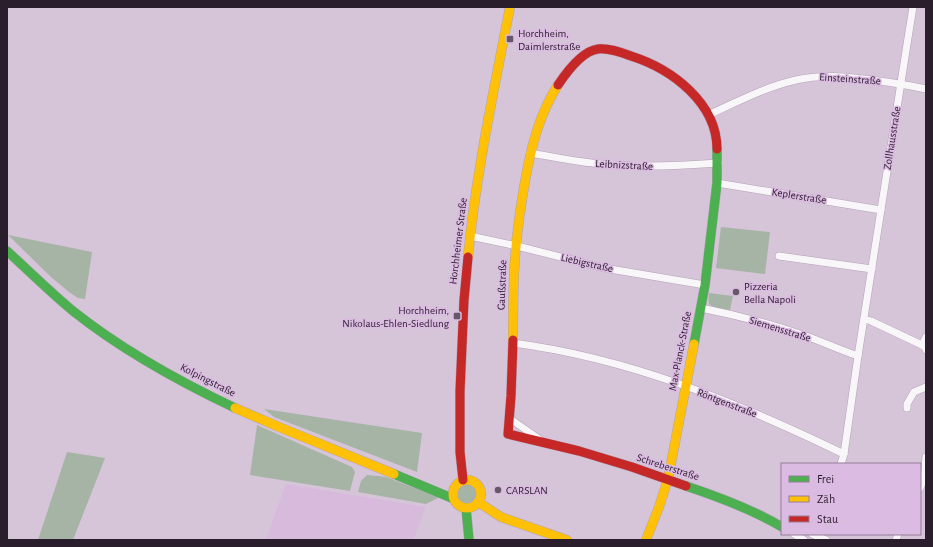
<svg xmlns="http://www.w3.org/2000/svg" width="933" height="547" font-family="'Alegreya Sans',sans-serif">
<style>
.built{fill:#d7badc}
.green{fill:#a6b4a5}
.lines{fill:none;stroke-linecap:round;stroke-linejoin:round}
.street-casing{stroke:#b2a3b5;stroke-width:8}
.fast-casing{stroke:#b2a3b5;stroke-width:10}
.slow-casing{stroke:#b2a3b5;stroke-width:10}
.jam-casing{stroke:#b2a3b5;stroke-width:10}
.street{stroke:#f9f6f9;stroke-width:7}
.fast{stroke:#4caf50;stroke-width:9}
.slow{stroke:#ffc107;stroke-width:9}
.jam{stroke:#c62828;stroke-width:9}
.poi-dot{fill:#665769;stroke:#dcbbe2;stroke-width:1.5}
.labels{text-anchor:middle;dominant-baseline:central;stroke-width:3;stroke-linejoin:round;paint-order:stroke}
.poi-label{font-size:11px;fill:#2a1d2c;stroke:#dcbbe2;text-anchor:start}
.street-label{font-size:11px;fill:#2a1d2c;stroke:#dcbbe2}
</style>
<rect width="100%" height="100%" fill="#d6c4d9"/>
<path class="built" d="M286 484 424 507 425 509 413 540H266Z"/>
<g class="green">
<path d="M721 227 770 232 765 274 716 268Z"/>
<path d="M8 235 92 252 85 299 78 298 69 292 51 277Z"/>
<path d="M709 293 733 296 730 310C725 309 712 308 709 304 708 301 709 296 709 293Z"/>
<path d="M264 409 422 433 417 472 274 417Z"/>
<path d="M257 425 352 467 355 472 350 491 250 475Z"/>
<path d="M67 452 105 458 73 540H38Z"/>
<path d="M367 475 378 476 386 477 438 497V498L426 504 358 492 361 481Z"/>
<circle cx="467" cy="494" r="11"/>
</g>
<g class="lines">
<g class="street-casing">
<g id="street">
<path d="M708 115C737 102 765 87 796 80 826 73 857 78 887 82 900 84 913 86 926 89"/>
<path d="M530 153C554 157 577 162 601 164 640 168 679 166 718 163"/>
<path d="M717 183 881 210"/>
<path d="M470 236 517 246 604 268 705 285"/>
<path d="M779 256 872 269"/>
<path d="M701 308C736 315 771 324 806 336 823 342 840 350 858 356"/>
<path d="M864 319 871 321 922 345 925 347 926 350"/>
<path d="M513 343C629 358 739 403 844 454"/>
<path d="M922 345 926 337"/>
<path d="M907 408V404L914 392 926 387"/>
<path d="M509 418 539 439"/>
<path d="M841 464 844 454 858 356 908 38 913 7"/>
<path d="M920 488 924 479 926 457"/>
<path d="M794 534 804 540"/>
<path d="M812 534 826 540"/>
<path d="M896 540 898 534"/>
</g>
</g>
<g class="fast-casing">
<g id="fast">
<path d="M7 251C29 271 50 292 73 311 122 350 178 381 235 408"/>
<path d="M694 344 705 285 717 183V149"/>
<path d="M394 474 454 499"/>
<path d="M686 486C719 497 752 509 782 527"/>
<path d="M466 508 469 540"/>
</g>
</g>
<g class="slow-casing">
<g id="slow">
<path d="M468 257C476 173 494 90 510 7"/>
<path d="M513 340C513 313 513 285 515 258 517 231 521 203 526 176 532 144 540 113 558 85"/>
<path d="M235 408 279 427 394 474"/>
<circle cx="467" cy="494" r="14"/>
<path d="M478 502 501 517 567 540"/>
<path d="M646 540 659 507 668 479 694 344"/>
</g>
</g>
<g class="jam-casing">
<g id="jam">
<path d="M558 85C566 73 582 51 598 49 607 48 623 53 631 56 672 69 717 103 717 149"/>
<path d="M513 340 511 396 508 434 579 451 632 467 686 486"/>
<path d="M463 480 460 452V391L464 300 468 257"/>
</g>
</g>
<use href="#street" class="street"/>
<use href="#fast" class="fast"/>
<use href="#slow" class="slow"/>
<use href="#jam" class="jam"/>
</g>
<g class="poi-dot">
<rect x="506" y="35" width="8" height="8" rx="2"/>
<circle cx="736" cy="292" r="4"/>
<rect x="453" y="312" width="8" height="8" rx="2"/>
<circle cx="498" cy="490" r="4"/>
</g>
<g class="labels">
<g class="poi-label">
<text x="518" y="33">Horchheim,<tspan x="518" dy="13">Daimlerstraße</tspan></text>
<text x="744" y="286">Pizzeria<tspan x="744" dy="13">Bella Napoli</tspan></text>
<text x="449" y="310" text-anchor="end">Horchheim,<tspan x="449" dy="13">Nikolaus-Ehlen-Siedlung</tspan></text>
<text x="506" y="490">CARSLAN</text>
</g>
<g class="street-label">
<text transform="translate(850 79) rotate(4)">Einsteinstraße</text>
<text transform="translate(892 138) rotate(-81)">Zollhausstraße</text>
<text transform="translate(624 165) rotate(3)">Leibnizstraße</text>
<text transform="translate(799 196) rotate(9)">Keplerstraße</text>
<text transform="translate(458 241) rotate(-83)">Horchheimer Straße</text>
<text transform="translate(587 263) rotate(13)">Liebigstraße</text>
<text transform="translate(502 285) rotate(-88)">Gaußstraße</text>
<text transform="translate(780 329) rotate(17)">Siemensstraße</text>
<text transform="translate(680 351) rotate(-79)">Max-Planck-Straße</text>
<text transform="translate(208 380) rotate(27)">Kolpingstraße</text>
<text transform="translate(727 403) rotate(21)">Röntgenstraße</text>
<text transform="translate(668 467) rotate(18)">Schreberstraße</text>
</g>
</g>
<rect width="933" height="547" fill="none" stroke="#2a1d2c" stroke-width="16"/>
<rect x="781" y="463" width="140" height="72" fill="#dcbbe2" stroke="#957c99"/>
<rect x="789" y="476" width="20" height="6" fill="#4caf50" stroke="#957c99"/>
<text x="817" y="483" font-size="12" fill="#2a1d2c">Frei</text>
<rect x="789" y="496" width="20" height="6" fill="#ffc107" stroke="#957c99"/>
<text x="817" y="503" font-size="12" fill="#2a1d2c">Zäh</text>
<rect x="789" y="516" width="20" height="6" fill="#c62828" stroke="#957c99"/>
<text x="817" y="523" font-size="12" fill="#2a1d2c">Stau</text>
</svg>
